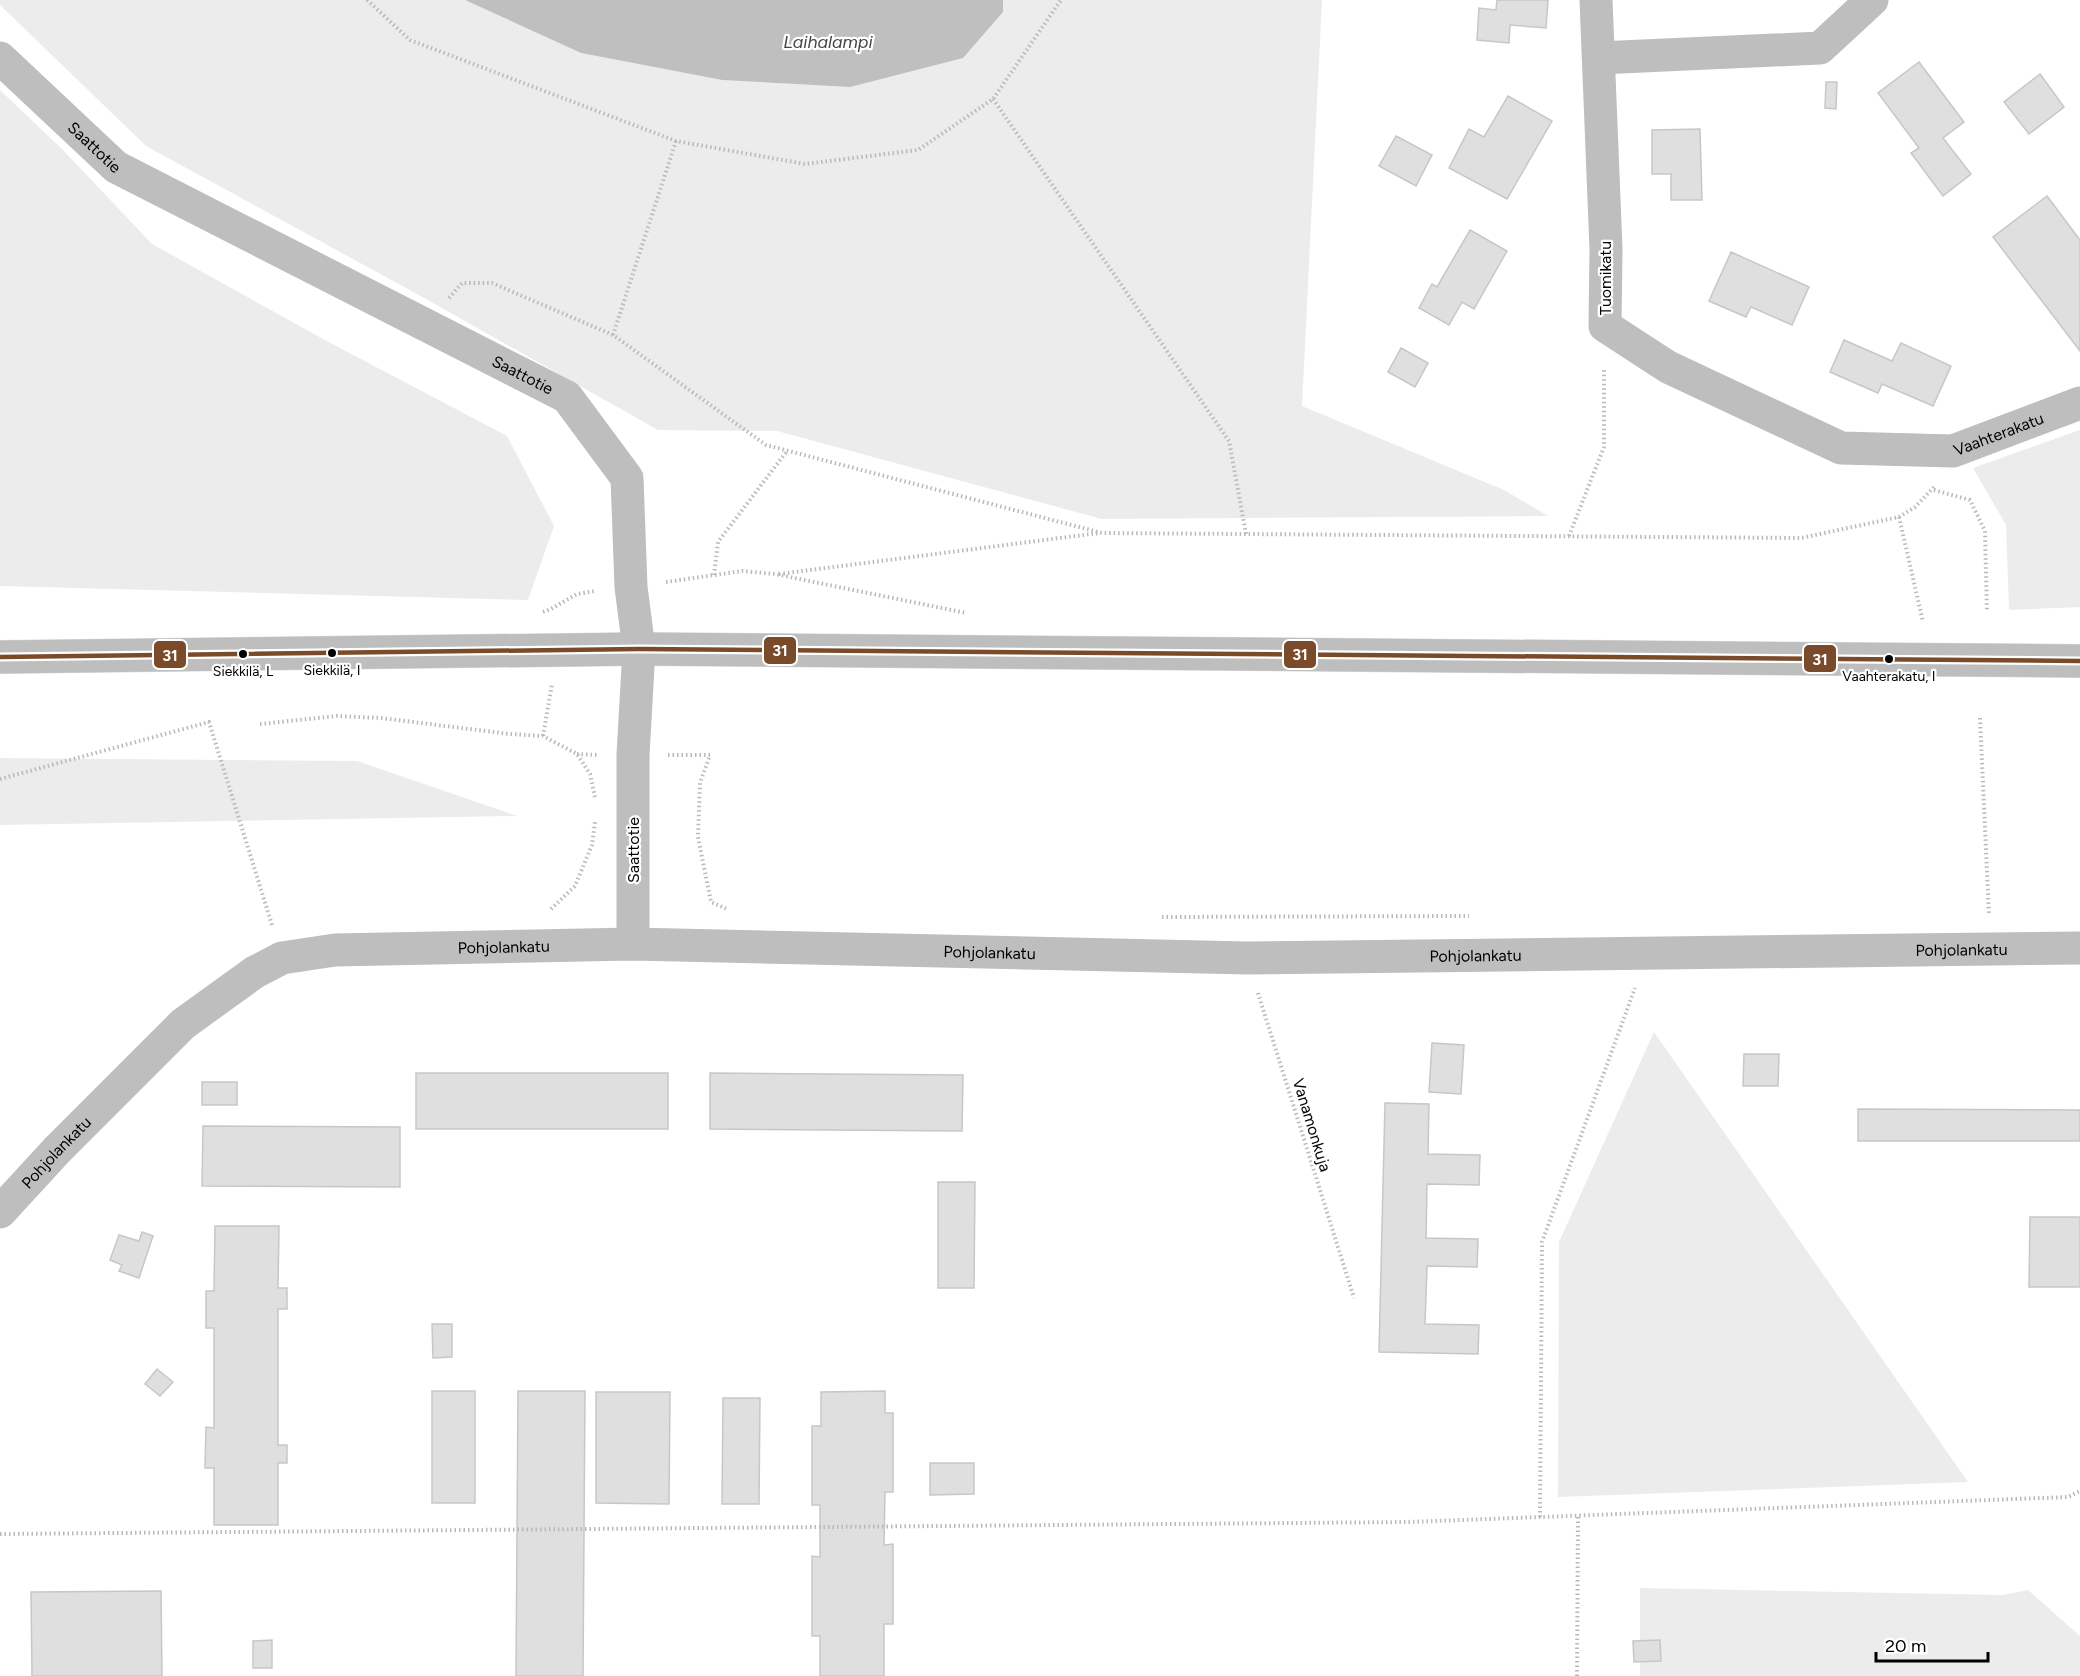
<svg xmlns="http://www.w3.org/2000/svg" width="2080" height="1676" font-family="Figtree,sans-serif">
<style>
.green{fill:#ececec}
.water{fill:#bfbfbf}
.building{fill:#dfdfdf;stroke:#c7c7c7;stroke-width:1.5}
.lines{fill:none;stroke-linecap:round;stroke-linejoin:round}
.major-casing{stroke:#dbdbdb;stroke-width:34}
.path{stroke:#b9b9b9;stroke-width:4;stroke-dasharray:1.5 3;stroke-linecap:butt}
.minor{stroke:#bebebe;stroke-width:33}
.major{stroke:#bebebe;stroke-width:33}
.bus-1-casing{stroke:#fff;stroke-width:9}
.bus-1{stroke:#7a4b2a;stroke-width:4.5}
.bus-dot{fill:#000;stroke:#fff;stroke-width:2}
.labels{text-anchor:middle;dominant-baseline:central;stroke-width:4.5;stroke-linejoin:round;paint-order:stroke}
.bus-label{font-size:14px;fill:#000;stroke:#fff}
.street-label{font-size:16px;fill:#000;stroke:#fff}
.water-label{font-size:18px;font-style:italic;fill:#444;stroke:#fff}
.line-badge{stroke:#fff;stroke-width:2}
.badge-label{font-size:16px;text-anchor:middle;font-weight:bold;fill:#fff}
</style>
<rect width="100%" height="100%" fill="#fff"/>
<g class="green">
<path d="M0 0H465L581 53 722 80 850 87 1003 12V0H1322L1302 406 1504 490 1548 516 1102 519 777 431 658 430 417 294 146 146 0 5Z"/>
<path d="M0 90 63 150 152 244 323 339 507 436 554 526 528 600 0 586Z"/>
<path d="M2080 430V607L2009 610 2006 525 1973 468Z"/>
<path d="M0 758 357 761 517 816 0 825Z"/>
<path d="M1654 1032 1968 1482 1558 1497 1559 1242Z"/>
<path d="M1640 1588 2003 1595 2028 1590 2080 1636V1676H1640Z"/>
</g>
<path class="water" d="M465 0H1003V12L963 58 850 87 722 80 581 53Z"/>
<g class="building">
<path d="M1497 0H1548L1546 28 1510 25 1509 43 1477 40 1479 8 1496 10Z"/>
<path d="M1919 62 1964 122 1943 138 1971 174 1943 196 1911 153 1919 148 1878 93Z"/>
<path d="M2040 74 2064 107 2029 134 2004 102Z"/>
<path d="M1826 82H1837L1836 109 1825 108Z"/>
<path d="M1508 96 1552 121 1507 199 1449 168 1469 129 1484 137Z"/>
<path d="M1700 129 1702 200H1671V174H1652V130Z"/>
<path d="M1396 136 1432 155 1416 186 1379 166Z"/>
<path d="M2047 196 2080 240V351L1993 237Z"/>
<path d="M1470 230 1507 251 1474 309 1462 302 1449 325 1419 308 1432 284 1437 287Z"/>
<path d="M1731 252 1809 287 1792 325 1751 307 1746 317 1709 301Z"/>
<path d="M1844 340 1892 361 1901 343 1951 366 1933 406 1882 384 1878 393 1830 372Z"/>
<path d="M1401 348 1428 363 1415 387 1388 372Z"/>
<path d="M1432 1043 1464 1045 1461 1094 1429 1092Z"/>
<path d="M1744 1054H1779L1778 1086H1743Z"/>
<rect x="416" y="1073" width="252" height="56"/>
<path d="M710 1073 963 1075 962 1131 710 1129Z"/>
<rect x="202" y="1082" width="35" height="23"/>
<path d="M1385 1103 1429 1104 1428 1154 1480 1155 1479 1185 1427 1184 1426 1238 1478 1239 1477 1267 1427 1266 1425 1324 1479 1325 1478 1354 1379 1352Z"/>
<path d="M1858 1109 2080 1110V1141H1858Z"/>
<path d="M203 1126 400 1127V1187L202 1186Z"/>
<path d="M938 1182H975L974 1288H938Z"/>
<path d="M2030 1217H2080V1287H2029Z"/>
<path d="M215 1226H279L278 1288H287V1309H278V1445H287V1463H278V1525H214V1468H205L206 1427 214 1428V1328H206V1291H214Z"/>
<path d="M142 1232 153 1236 139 1278 119 1271 122 1265 110 1260 119 1235 139 1241Z"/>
<path d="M432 1324H452V1357L433 1358Z"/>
<path d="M157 1369 173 1382 160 1396 145 1384Z"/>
<rect x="432" y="1391" width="43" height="112"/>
<path d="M518 1391H585L583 1676H516Z"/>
<path d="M885 1391V1413H893V1492H885L884 1545 893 1544V1624H884V1676H820V1636H812V1556L820 1557V1505H812V1426H821V1392Z"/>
<path d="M596 1392H670L669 1504 596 1503Z"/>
<path d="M723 1398H760L759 1504H722Z"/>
<path d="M930 1463H974V1494L930 1495Z"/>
<path d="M161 1591 162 1676H32L31 1592Z"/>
<path d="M272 1640V1668H253V1641Z"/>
<path d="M1660 1640 1661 1661 1634 1662 1633 1641Z"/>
</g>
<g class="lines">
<g class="major-casing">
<path id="major" d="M0 657 639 649 2080 661"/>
</g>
<g class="path">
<path d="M367 0 410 40 676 141 805 164 918 150 993 99 1061 0"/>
<path d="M993 99 1229 441 1246 534"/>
<path d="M449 298 462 283H492L613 335 766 445 1102 533 1801 538 1899 517 1915 507 1935 486"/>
<path d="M613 335 676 141"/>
<path d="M1934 490 1970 500 1985 531 1987 612"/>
<path d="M1899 517 1923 622"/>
<path d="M1569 536 1604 447V370"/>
<path d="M779 574 1099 533"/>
<path d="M714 575 718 542 787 451"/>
<path d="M666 582 742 571 775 574 966 613"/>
<path d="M543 612 551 609 577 594 596 591"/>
<path d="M1980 718 1989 915"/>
<path d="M260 724 337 716 381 718 510 734 543 736 577 754 590 774 595 797"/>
<path d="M543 736 552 684"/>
<path d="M577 754 598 755"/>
<path d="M668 755H710L700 783 698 837 711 902 727 909"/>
<path d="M0 779 209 722 272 925"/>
<path d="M551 909 575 886 592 845 595 822"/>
<path d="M1162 917 1469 916"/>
<path d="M1258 993 1354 1298"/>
<path d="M1540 1517 1542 1242 1635 988"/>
<path d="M0 1534 1409 1522 2068 1497 2080 1491"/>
<path d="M1577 1676 1578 1516"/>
</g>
<g class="minor">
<path id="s1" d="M1596 0 1606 249 1605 326 1668 367 1841 448 1953 451 2080 403"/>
<path id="s2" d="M0 58 116 167 567 397 627 478 631 587 639 649 633 755V944"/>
<path d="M1599 58 1820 48 1872 0"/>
<path id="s3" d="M0 1212 57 1150 183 1024 255 972 282 958 335 950 633 944 1247 958 2080 948"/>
</g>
<use href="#major" class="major"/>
<g class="bus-1-casing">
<path id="bus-1" d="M0 657 639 649 2080 661"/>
</g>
<use href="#bus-1" class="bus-1"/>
</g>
<g class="bus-dot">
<circle cx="332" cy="653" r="5"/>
<circle cx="243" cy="654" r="5"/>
<circle cx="1889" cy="659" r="5"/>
</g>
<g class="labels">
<g class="bus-label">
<text x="332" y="670">Siekkilä, I</text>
<text x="243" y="671">Siekkilä, L</text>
<text x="1889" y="676">Vaahterakatu, I</text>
</g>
<g class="street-label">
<text stroke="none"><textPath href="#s2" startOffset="130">Saattotie</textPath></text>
<text transform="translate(1605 278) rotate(-90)">Tuomikatu</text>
<text stroke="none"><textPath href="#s2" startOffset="616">Saattotie</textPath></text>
<text stroke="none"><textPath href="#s1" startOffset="753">Vaahterakatu</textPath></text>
<text transform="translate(633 850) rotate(-90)">Saattotie</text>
<text stroke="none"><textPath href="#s3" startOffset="604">Pohjolankatu</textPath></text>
<text stroke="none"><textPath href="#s3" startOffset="2062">Pohjolankatu</textPath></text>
<text stroke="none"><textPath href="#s3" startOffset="1090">Pohjolankatu</textPath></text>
<text stroke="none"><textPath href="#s3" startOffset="1576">Pohjolankatu</textPath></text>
<text transform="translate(1312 1125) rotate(73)">Vanamonkuja</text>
<text stroke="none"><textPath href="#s3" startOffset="82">Pohjolankatu</textPath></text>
</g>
<g class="water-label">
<text x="828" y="42">Laihalampi</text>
</g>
</g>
<g class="line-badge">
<rect x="763" y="636" width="34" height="29" rx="6" fill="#7a4b2a"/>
<rect x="1283" y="640" width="34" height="29" rx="6" fill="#7a4b2a"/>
<rect x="153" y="640" width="34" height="29" rx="6" fill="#7a4b2a"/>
<rect x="1803" y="644" width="34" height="29" rx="6" fill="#7a4b2a"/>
</g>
<g class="badge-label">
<text x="780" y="656">31</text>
<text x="1300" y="660">31</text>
<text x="170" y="661">31</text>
<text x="1820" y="665">31</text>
</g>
<path d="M1876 1652v9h112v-9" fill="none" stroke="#000000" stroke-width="3"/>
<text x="1885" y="1652" font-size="18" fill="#000000" stroke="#ffffff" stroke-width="4.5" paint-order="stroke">20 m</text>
</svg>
